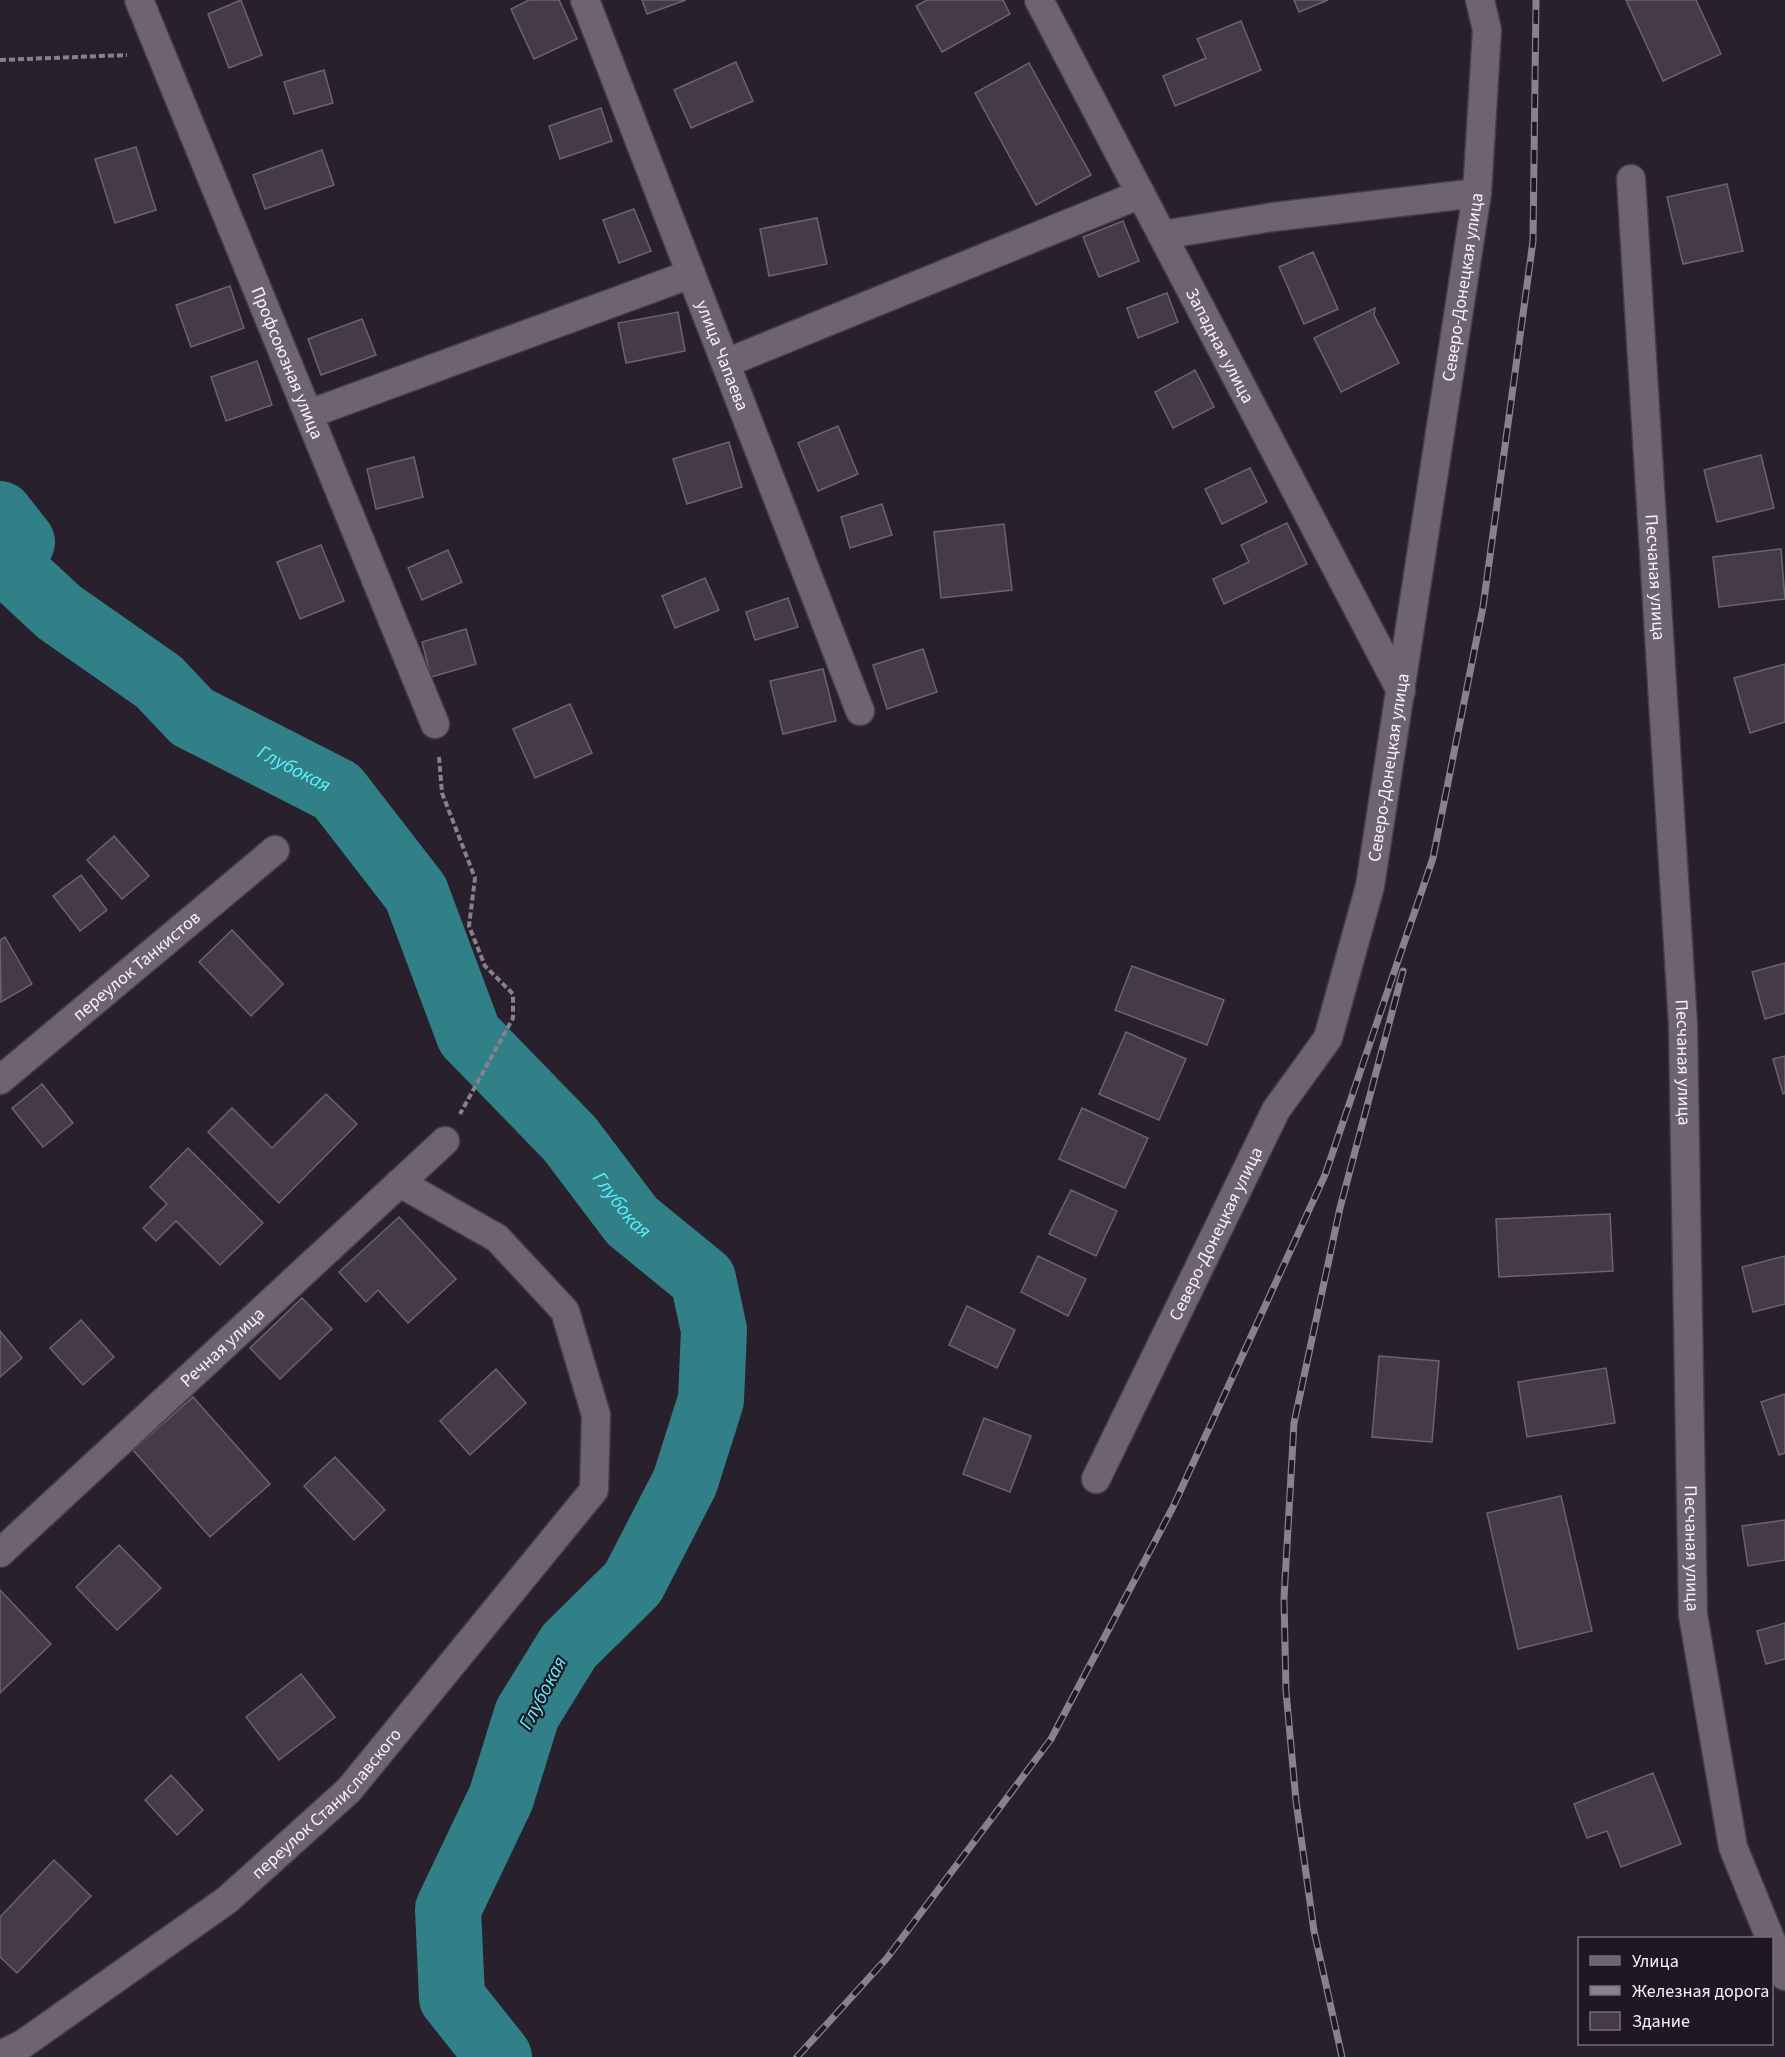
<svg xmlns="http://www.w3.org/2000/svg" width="1785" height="2057" font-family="'Source Sans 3',sans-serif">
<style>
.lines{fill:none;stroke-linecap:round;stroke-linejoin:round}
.river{stroke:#318087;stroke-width:66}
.building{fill:#453b48;stroke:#6c6270;stroke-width:1.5}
.minor-casing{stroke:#443c46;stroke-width:31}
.path{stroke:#88818b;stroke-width:4;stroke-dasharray:6 3;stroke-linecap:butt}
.minor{stroke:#6d6371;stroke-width:28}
.rail-casing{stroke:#89828c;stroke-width:7}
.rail{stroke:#1f1722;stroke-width:4.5;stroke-dasharray:14;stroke-linecap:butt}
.labels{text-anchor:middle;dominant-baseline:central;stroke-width:4.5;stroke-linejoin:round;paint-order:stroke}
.street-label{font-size:18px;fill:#f7f1f9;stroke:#1f1722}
.water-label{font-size:20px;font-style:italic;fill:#5cf0fe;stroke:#1f1722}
</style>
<rect width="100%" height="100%" fill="#28202c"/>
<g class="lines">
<path class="river" id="s1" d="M0 514 22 542 5 562 59 612 159 682 192 717 337 791 416 893 469 1035 570 1139 632 1221 703 1279 714 1330 711 1400 685 1482 633 1583 569 1646 527 1714 501 1798 448 1909 452 1998 499 2057"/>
</g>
<g class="building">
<path d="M241 0 262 55 229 68 208 14Z"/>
<path d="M529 0H559L577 39 534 59 511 9Z"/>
<path d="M642 0H686L647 14Z"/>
<path d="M927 0H1003L1010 14 942 52 916 6Z"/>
<path d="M1294 0H1328L1299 12Z"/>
<path d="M1626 0H1696L1721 54 1663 81Z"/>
<path d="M1241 21 1261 70 1175 106 1163 76 1206 58 1197 39Z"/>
<path d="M736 62 753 101 691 128 674 90Z"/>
<path d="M1029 63 1091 175 1036 205 975 93Z"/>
<path d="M324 70 333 103 294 114 284 82Z"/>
<path d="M601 108 612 141 560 159 549 126Z"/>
<path d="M136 147 156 210 115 223 95 159Z"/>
<path d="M322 150 334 185 265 209 253 175Z"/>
<path d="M1727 184 1743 251 1683 264 1667 197Z"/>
<path d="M634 209 651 251 619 263 603 220Z"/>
<path d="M817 218 827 264 769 276 760 229Z"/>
<path d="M1123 221 1139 261 1099 277 1083 237Z"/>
<path d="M1313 252 1338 309 1304 324 1279 267Z"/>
<path d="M230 286 244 328 191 347 176 305Z"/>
<path d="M1167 293 1178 322 1138 338 1127 308Z"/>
<path d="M1375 308 1374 315 1399 363 1341 392 1314 338Z"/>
<path d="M678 312 685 351 626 363 618 323Z"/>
<path d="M362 319 376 355 321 375 308 339Z"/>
<path d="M257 361 272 405 226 421 211 377Z"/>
<path d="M1195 370 1214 407 1173 428 1155 392Z"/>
<path d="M838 426 858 474 818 491 798 443Z"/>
<path d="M729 442 742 487 687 504 673 459Z"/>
<path d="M1761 455 1774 508 1717 522 1704 470Z"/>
<path d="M414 457 423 497 376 509 367 469Z"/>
<path d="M1250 468 1267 502 1222 524 1205 489Z"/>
<path d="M882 504 892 535 850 548 841 517Z"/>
<path d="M1287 523 1307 564 1224 604 1213 579 1249 562 1241 545Z"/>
<path d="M1004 524 1012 590 941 598 934 532Z"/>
<path d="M321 545 344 601 300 619 277 562Z"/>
<path d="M1781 549 1785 599 1719 607 1713 557Z"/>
<path d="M448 550 462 582 422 600 408 568Z"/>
<path d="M705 578 719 610 675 628 662 596Z"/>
<path d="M788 598 798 627 755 640 746 612Z"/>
<path d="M466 629 476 664 431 677 422 642Z"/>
<path d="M923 649 937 692 887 709 873 665Z"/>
<path d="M1785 664V722L1750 733 1734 678Z"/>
<path d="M823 669 836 721 783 734 770 681Z"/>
<path d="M570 704 592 753 535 778 513 729Z"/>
<path d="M114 836 149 876 122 899 87 860Z"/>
<path d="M81 875 107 910 80 931 53 896Z"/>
<path d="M232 930 283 984 251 1016 199 962Z"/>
<path d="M5 937 32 984 1 1002 0 940Z"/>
<path d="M1785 963V1013L1765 1019 1752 972Z"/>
<path d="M1132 966 1224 1000 1207 1045 1115 1010Z"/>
<path d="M1126 1032 1186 1059 1159 1120 1099 1094Z"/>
<path d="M1785 1056V1093L1783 1094 1773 1059Z"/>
<path d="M42 1084 73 1123 43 1147 12 1108Z"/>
<path d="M326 1094 357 1124 279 1203 208 1132 232 1108 272 1148Z"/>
<path d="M1082 1108 1148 1138 1125 1188 1059 1159Z"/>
<path d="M188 1148 263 1223 220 1265 176 1221 156 1241 143 1228 167 1204 150 1187Z"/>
<path d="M1071 1190 1117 1211 1096 1256 1049 1234Z"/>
<path d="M1610 1214 1613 1271 1499 1277 1496 1219Z"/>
<path d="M399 1217 456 1279 408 1323 378 1290 366 1302 339 1272Z"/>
<path d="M1038 1256 1086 1279 1068 1316 1021 1292Z"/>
<path d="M1785 1256V1304L1753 1312 1742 1267Z"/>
<path d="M302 1298 332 1329 280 1379 250 1348Z"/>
<path d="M967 1306 1015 1330 997 1368 949 1345Z"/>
<path d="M81 1320 114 1357 83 1385 50 1348Z"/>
<path d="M0 1331 22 1358 0 1377Z"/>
<path d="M1379 1356 1439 1361 1432 1442 1372 1437Z"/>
<path d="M1606 1368 1615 1423 1527 1437 1518 1382Z"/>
<path d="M496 1369 526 1403 470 1455 440 1421Z"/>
<path d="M1785 1394V1453L1779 1455 1761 1402Z"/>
<path d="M193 1397 270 1484 210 1537 133 1450Z"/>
<path d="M984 1418 1031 1436 1010 1492 963 1474Z"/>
<path d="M335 1457 385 1510 354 1540 304 1486Z"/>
<path d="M1561 1496 1592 1631 1518 1649 1487 1513Z"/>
<path d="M1785 1520V1560L1748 1566 1742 1526Z"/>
<path d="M119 1545 161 1588 117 1630 76 1587Z"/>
<path d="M0 1590 51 1644 0 1693Z"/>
<path d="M1785 1623V1659L1766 1664 1757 1631Z"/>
<path d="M301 1674 335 1717 279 1760 246 1717Z"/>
<path d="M1653 1773 1681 1844 1621 1867 1607 1831 1587 1838 1574 1804Z"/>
<path d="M171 1775 203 1810 177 1835 145 1800Z"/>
<path d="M54 1860 91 1896 17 1973 0 1957V1917Z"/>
</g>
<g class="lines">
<g class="minor-casing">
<g id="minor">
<path id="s2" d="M139 0 435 724"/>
<path id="s3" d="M585 0 860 711"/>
<path id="s4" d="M1039 0 1401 691"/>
<path id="s5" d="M1631 179 1683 1025 1693 1615 1733 1847 1770 1938"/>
<path d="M1162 235 1273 217 1477 193"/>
<path d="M726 363 1141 194"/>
<path d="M309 414 691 274"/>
<path id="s6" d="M0 1080 275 850"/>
<path id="s7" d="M1096 1479 1276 1110 1328 1038 1370 886 1477 193 1487 30 1480 0"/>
<path id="s8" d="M0 1553 445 1141"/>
<path d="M1772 1942 1785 1976"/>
<path id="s9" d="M0 2055 23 2044 227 1900 349 1790 594 1490 596 1415 565 1311 497 1238 400 1183"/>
</g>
</g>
<g class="path">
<path d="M0 60 127 55"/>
<path d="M439 757 442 793 475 878 469 926 485 966 513 994V1018L460 1114"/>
</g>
<use href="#minor" class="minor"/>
<g class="rail-casing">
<g id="rail">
<path d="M797 2057 887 1958 1051 1739 1173 1507 1325 1175 1433 858 1483 607 1533 241 1536 0"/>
<path d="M1342 2057 1314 1931 1296 1801 1286 1691 1284 1598 1294 1423 1340 1208 1403 971"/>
</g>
</g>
<use href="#rail" class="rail"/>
</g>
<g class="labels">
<g class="street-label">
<text stroke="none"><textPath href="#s7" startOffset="1263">Северо-Донецкая улица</textPath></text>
<text stroke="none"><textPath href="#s4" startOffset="390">Западная улица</textPath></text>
<text stroke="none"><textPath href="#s3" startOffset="381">улица Чапаева</textPath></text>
<text stroke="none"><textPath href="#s2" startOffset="392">Профсоюзная улица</textPath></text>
<text stroke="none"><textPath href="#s5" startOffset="399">Песчаная улица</textPath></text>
<text stroke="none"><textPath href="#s7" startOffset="777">Северо-Донецкая улица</textPath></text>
<text stroke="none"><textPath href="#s6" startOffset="178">переулок Танкистов</textPath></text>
<text stroke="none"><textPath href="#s5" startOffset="885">Песчаная улица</textPath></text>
<text stroke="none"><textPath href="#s7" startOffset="273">Северо-Донецкая улица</textPath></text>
<text stroke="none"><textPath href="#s8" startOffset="303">Речная улица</textPath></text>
<text stroke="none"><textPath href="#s5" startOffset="1371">Песчаная улица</textPath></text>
<text stroke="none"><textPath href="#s9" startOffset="414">переулок Станиславского</textPath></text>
</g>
<g class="water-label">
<text stroke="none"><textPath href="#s1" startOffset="420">Глубокая</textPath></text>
<text stroke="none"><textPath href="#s1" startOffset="978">Глубокая</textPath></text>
<text transform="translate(543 1693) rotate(-62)">Глубокая</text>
</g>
</g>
<rect x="1578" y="1937" width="195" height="108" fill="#1f1722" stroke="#756e78" stroke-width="1.5"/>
<rect x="1590" y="1956" width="30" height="9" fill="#6d6371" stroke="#756e78" stroke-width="1.5"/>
<text x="1632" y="1967" font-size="18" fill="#f7f1f9">Улица</text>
<rect x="1590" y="1986" width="30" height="9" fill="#89828c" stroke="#756e78" stroke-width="1.5"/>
<text x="1632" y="1997" font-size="18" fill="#f7f1f9">Железная дорога</text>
<rect x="1590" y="2012" width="30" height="18" fill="#453b48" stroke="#756e78" stroke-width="1.5"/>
<text x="1632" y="2027" font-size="18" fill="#f7f1f9">Здание</text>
</svg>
